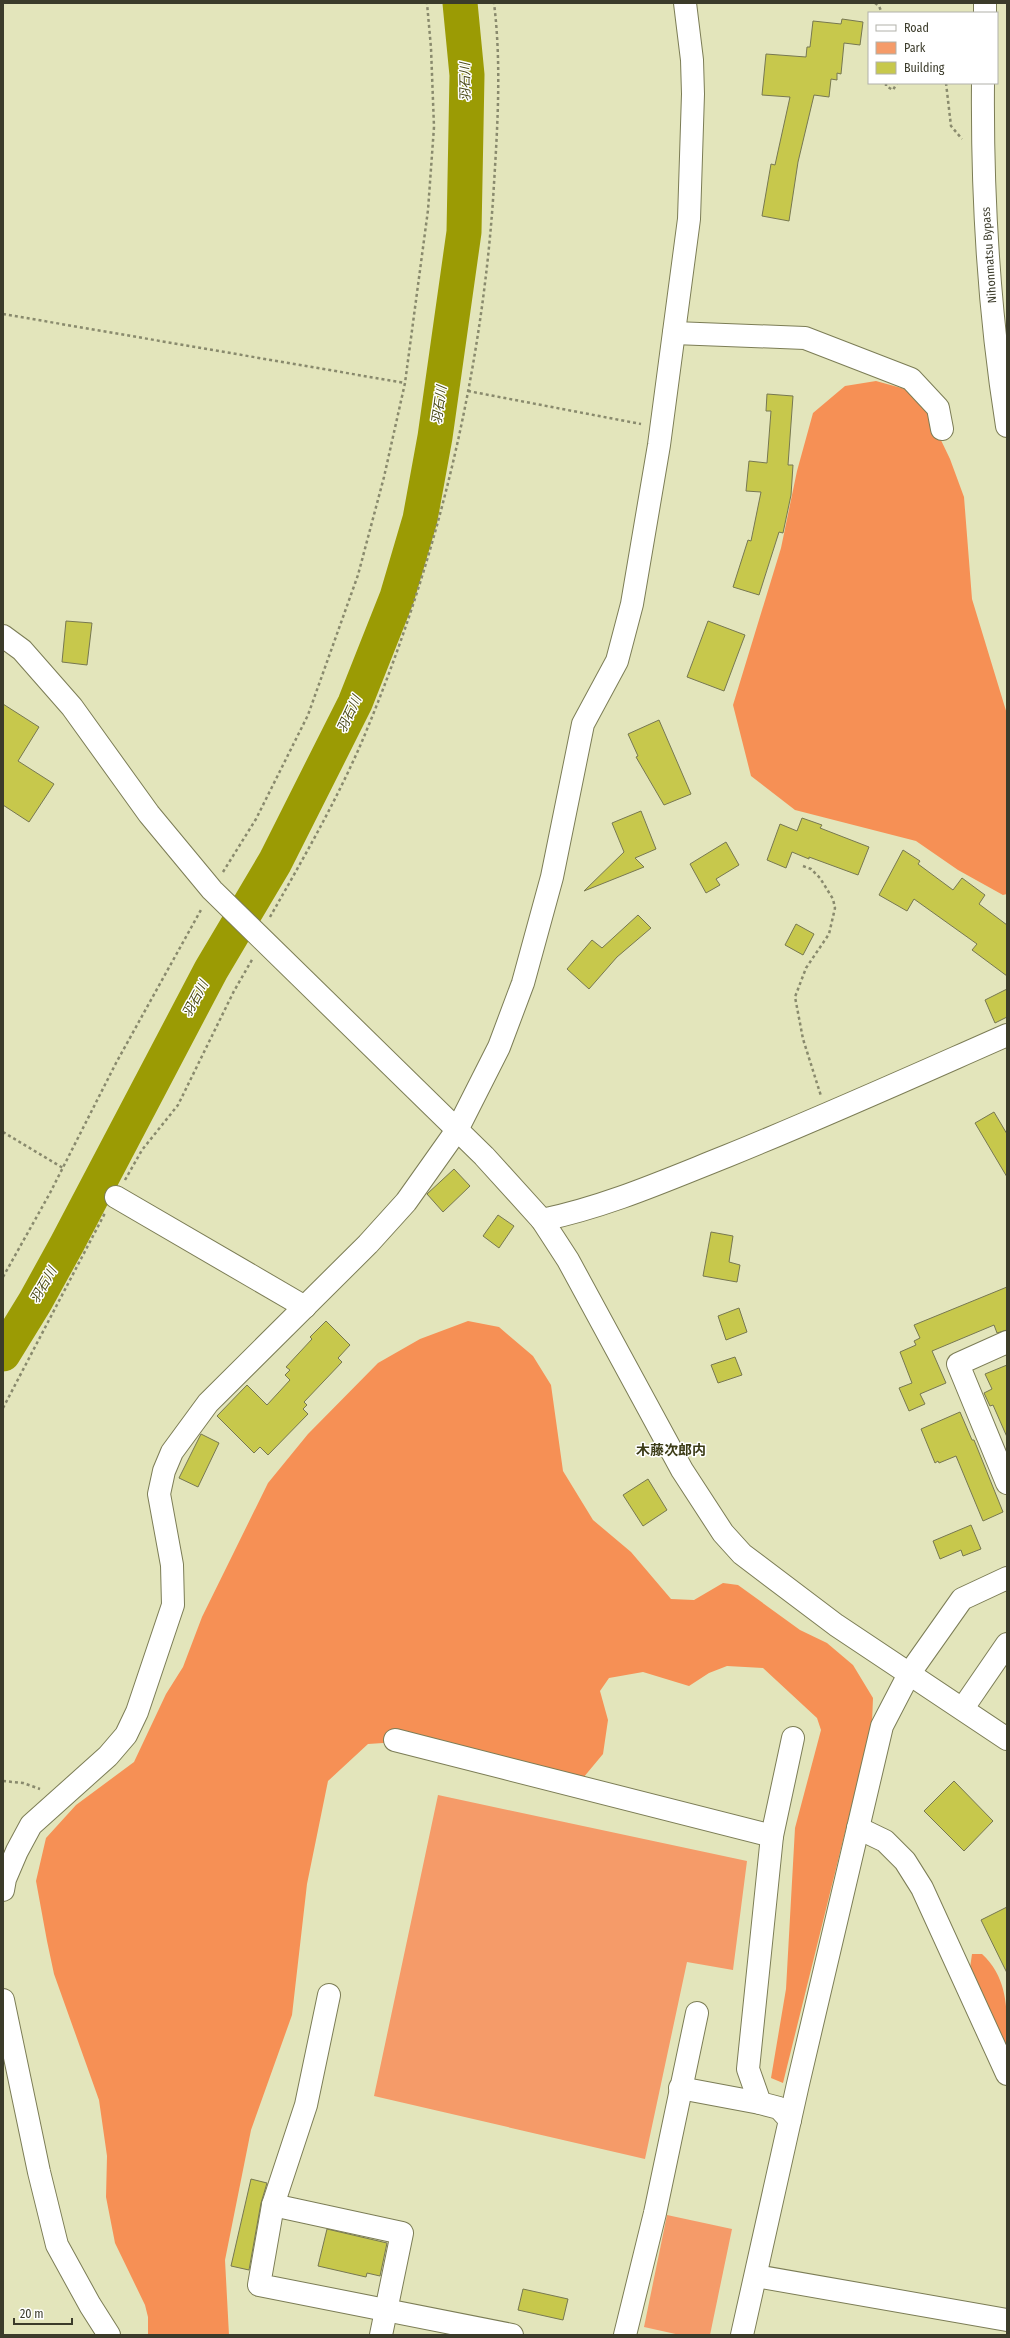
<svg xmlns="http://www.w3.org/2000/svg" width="1010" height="2338" font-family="'Fira Sans Condensed','Noto Sans JP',sans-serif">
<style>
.green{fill:#f59b69}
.forest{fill:#f69055}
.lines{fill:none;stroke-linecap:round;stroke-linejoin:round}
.river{stroke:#9b9b04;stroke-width:35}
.building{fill:#c7c84c;stroke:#777851}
.minor-casing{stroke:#7c7d56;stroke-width:24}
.highway-casing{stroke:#7c7d56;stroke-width:24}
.path{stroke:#898a6d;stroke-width:2.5;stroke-dasharray:3 3;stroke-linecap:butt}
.minor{stroke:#fff;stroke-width:22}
.highway{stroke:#fff;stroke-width:22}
.labels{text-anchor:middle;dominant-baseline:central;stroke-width:3;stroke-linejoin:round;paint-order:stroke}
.street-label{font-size:12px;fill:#3b3b2a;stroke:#fff}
.water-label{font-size:13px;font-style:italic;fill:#4a4a19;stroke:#fff}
.quarter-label{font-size:14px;font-weight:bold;fill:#3b3b16;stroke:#fff}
</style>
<rect width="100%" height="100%" fill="#e3e5bb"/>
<g class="green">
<path d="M438 1795 747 1861 733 1970 687 1962 645 2159 374 2096Z"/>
<path d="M667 2215 732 2229 710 2335H680L644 2327Z"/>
</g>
<g class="forest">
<path d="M876 381 905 389 928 413 950 459 964 497 972 599 1007 714V894L1003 895 958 870 916 841 795 810 751 776 733 705 781 548 797 471 813 413 845 386Z"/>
<path d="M468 1321 499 1327 533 1356 551 1385 563 1471 593 1520 631 1552 671 1599 694 1600 723 1583 738 1585 800 1630 827 1643 853 1665 873 1698 872 1723 783 2083 771 2078 786 1989 795 1828 821 1730 817 1718 763 1668 727 1666 709 1673 689 1686 643 1672 609 1678 600 1691 608 1720 603 1754 583 1778 413 1741 368 1744 328 1781 307 1884 292 2015 251 2130 225 2260 229 2335H148V2317L145 2305 115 2243 106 2197 107 2156 99 2100 54 1974 47 1941 36 1881 46 1838 76 1805 134 1762 166 1694 183 1667 202 1617 268 1483 308 1434 378 1363 420 1339Z"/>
<path d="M972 1954H982C1010 1980 1007 2014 1007 2051L970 1968Z"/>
</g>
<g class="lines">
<path class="river" d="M3 1354 35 1302 67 1244 211 970 275 862 355 703 397 597 420 519 435 437 464 232 467 75 460 3"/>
</g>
<g class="building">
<path d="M842 19 863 22 860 45 844 43 841 74 837 73V80L831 79 829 97 814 95 798 162 789 221 762 216 771 164 775 165 790 97 762 95 766 54 806 57 807 47H810L813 21 841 24Z"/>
<path d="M767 394 793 396 788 465H793L791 495 783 533 779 532 759 595 733 587 748 540 751 541 761 492 746 491 749 461 767 463 771 411H766Z"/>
<path d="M66 621 92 623 87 665 62 662Z"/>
<path d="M708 621 745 635 724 691 687 677Z"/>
<path d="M3 704 39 727 18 761 54 784 29 822 3 805Z"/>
<path d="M659 720 691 794 664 805 636 757 638 756 628 734Z"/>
<path d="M641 811 656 849 635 858 644 867 584 891 624 852 612 823Z"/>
<path d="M802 818 822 825 820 828 869 847 858 875 809 857V859L792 852 786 868 767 860 780 824 797 831Z"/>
<path d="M726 842 739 865 716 879 720 885 706 893 690 864Z"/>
<path d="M903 850 920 861 918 864 953 890 962 878 985 895 979 904 1007 925V976L972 950 977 944 914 899 907 911 879 895Z"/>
<path d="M638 915 651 928 617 957 589 989 567 969 592 940 602 948Z"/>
<path d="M796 924 814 934 803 955 785 945Z"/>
<path d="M1007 989V1017L995 1023 985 1000Z"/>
<path d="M994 1112 1007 1134V1177L975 1123Z"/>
<path d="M454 1169 470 1186 443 1212 427 1194Z"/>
<path d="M498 1215 514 1226 499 1248 483 1236Z"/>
<path d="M711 1232 733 1236 729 1262 740 1265 737 1282 703 1276Z"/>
<path d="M1007 1287V1330L997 1333 994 1325 932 1351 946 1383 920 1394 925 1404 909 1411 899 1388 912 1383 900 1352 916 1345 914 1341 920 1338 914 1325Z"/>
<path d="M739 1308 747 1332 726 1340 718 1316Z"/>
<path d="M326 1321 350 1345 338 1358 342 1362 304 1402 307 1405 303 1409 308 1414 268 1455 260 1447 254 1453 217 1416 247 1385 267 1405 290 1380 285 1375 290 1370 286 1367 312 1339 310 1337Z"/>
<path d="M735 1357 742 1375 718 1383 711 1365Z"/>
<path d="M1007 1365V1437L993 1405 990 1406 984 1393 992 1389 985 1374Z"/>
<path d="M960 1412 972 1440H974L1003 1512 983 1521 956 1456 939 1463 938 1461 935 1463 921 1429Z"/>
<path d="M201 1434 219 1443 198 1487 179 1478Z"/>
<path d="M648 1479 667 1510 643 1526 623 1495Z"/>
<path d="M971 1525 981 1549 963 1556 961 1550 940 1559 933 1541Z"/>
<path d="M954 1781 993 1821 964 1851 924 1811Z"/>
<path d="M1007 1907V1973L981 1920Z"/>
<path d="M251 2179 267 2183 261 2203 249 2270 231 2266Z"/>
<path d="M327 2229 387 2243 380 2276 367 2273 366 2277 318 2266Z"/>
<path d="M523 2289 568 2299 563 2320 518 2310Z"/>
</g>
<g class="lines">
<g class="minor-casing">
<g id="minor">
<path d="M674 333 805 338 911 379 938 408 942 429"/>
<path d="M3 636 22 650 72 707 149 814 212 890 484 1156 542 1220 568 1260 682 1470 723 1533 742 1554 836 1625 1007 1739"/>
<path d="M116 1197 305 1307"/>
<path d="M542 1220C608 1206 664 1181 727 1156 821 1118 914 1076 1007 1035"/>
<path d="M1007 1342 958 1364 1007 1483"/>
<path d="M963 1708 1007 1644"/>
<path d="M395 1740 772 1836"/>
<path d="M858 1828 885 1841 905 1861 922 1888 1007 2074"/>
<path d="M3 1890 5 1879 17 1851 31 1825 108 1756 126 1735 137 1712 173 1605 172 1565 159 1494 164 1471 172 1452 208 1403 368 1244 406 1202 457 1130 499 1047 523 983 552 877 583 724 617 661 632 604 659 445 689 219 693 94 692 60 685 3"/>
<path d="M329 1995 306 2105 273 2205 259 2285 512 2335"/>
<path d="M3 2000 39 2172 57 2245 90 2305 109 2335"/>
<path d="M680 2088 760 2103"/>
<path d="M790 2120 779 2108 760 2103 748 2069 772 1836 793 1738"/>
<path d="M273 2205 402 2233 381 2335"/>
<path d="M756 2276 1007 2320"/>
<path d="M625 2335 655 2213 697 2013"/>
<path d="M742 2335 798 2084 882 1726 909 1674 962 1599 1007 1578"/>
</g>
</g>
<g class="highway-casing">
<g id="highway">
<path d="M985 13V3"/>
<path d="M983 83C982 197 989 313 1007 426"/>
</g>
</g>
<g class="path">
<path d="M875 3 879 6 882 13"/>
<path d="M886 83V86L893 90 897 83"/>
<path d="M946 83 951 126 962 139"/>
<path d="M3 314 405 383"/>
<path d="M468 391 641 424"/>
<path d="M803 866 811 869 820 878 833 899 835 908 829 934 806 968 795 997 803 1039 821 1096"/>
<path d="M223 872 256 819 308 715 358 575 384 477 405 383 428 210 434 127 431 48 427 3"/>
<path d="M270 917C303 859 337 800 363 739 435 567 480 385 493 200 497 134 502 68 494 3"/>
<path d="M3 1132 63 1168"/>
<path d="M125 1180 142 1150 178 1105 234 991 253 958"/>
<path d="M3 1277 50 1193 116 1063 202 908"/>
<path d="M3 1408 105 1213"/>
<path d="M3 1781 23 1783 40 1789"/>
</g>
<use href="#minor" class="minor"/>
<use href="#highway" class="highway"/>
</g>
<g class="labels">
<g class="street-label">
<text transform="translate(989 255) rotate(-94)">Nihonmatsu Bypass</text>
</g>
<g class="water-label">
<text transform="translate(465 82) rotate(-91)">羽石川</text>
<text transform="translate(439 405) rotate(-82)">羽石川</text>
<text transform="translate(349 714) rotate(-65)">羽石川</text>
<text transform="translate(195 999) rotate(-62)">羽石川</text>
<text transform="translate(43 1285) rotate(-60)">羽石川</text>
</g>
<g class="quarter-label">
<text x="671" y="1450">木藤次郎内</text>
</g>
</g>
<rect width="1010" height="2338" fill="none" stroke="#3b3b2a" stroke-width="8"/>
<rect x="868" y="12" width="130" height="72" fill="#ffffff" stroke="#b1b1aa"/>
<rect x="876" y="25" width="20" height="6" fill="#ffffff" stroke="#b1b1aa"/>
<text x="904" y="32" font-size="12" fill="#3b3b2a">Road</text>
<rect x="876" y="42" width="20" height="12" fill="#f59b69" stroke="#b1b1aa"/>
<text x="904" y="52" font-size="12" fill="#3b3b2a">Park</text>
<rect x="876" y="62" width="20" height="12" fill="#c7c84c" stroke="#b1b1aa"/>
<text x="904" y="72" font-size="12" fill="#3b3b2a">Building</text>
<path d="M14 2318v6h58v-6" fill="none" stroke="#3b3b2a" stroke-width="2"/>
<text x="20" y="2318" font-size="12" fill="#3b3b2a" stroke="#ffffff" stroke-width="3" paint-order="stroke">20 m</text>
</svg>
